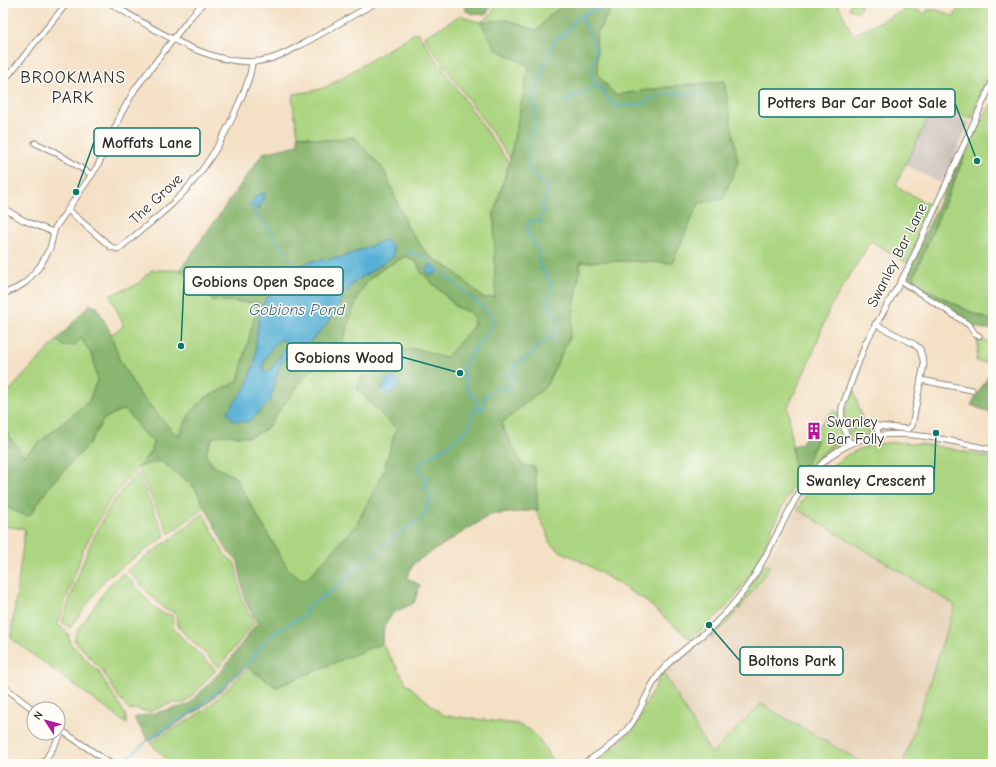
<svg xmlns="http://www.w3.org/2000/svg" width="996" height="767" font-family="'Comic Neue',sans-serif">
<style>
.built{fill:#e6d0b5}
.industrial{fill:#ccc2b9}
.green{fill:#acd581;stroke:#6c8056}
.forest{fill:#89b66f;stroke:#5a704d;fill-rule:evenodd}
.water{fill:#57b0d5;stroke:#416e80;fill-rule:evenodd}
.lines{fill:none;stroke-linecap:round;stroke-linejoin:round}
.stream{stroke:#57b0d5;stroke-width:1.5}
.minor-casing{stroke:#908678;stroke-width:7}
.minor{stroke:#fff;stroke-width:5}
.labels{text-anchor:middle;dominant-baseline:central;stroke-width:3;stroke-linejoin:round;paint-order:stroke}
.street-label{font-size:15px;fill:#2b2b2b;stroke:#fdfcf7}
.poi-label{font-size:15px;fill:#2b2b2b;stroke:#fdfcf7;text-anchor:start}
.water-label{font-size:16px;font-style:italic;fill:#3d606f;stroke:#fdfcf7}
.quarter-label{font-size:17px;letter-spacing:1px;fill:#2b2b2b;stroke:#fdfcf7}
.leader{fill:none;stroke:#0f766e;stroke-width:1.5}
.callout-dot{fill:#0f766e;stroke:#fdfcf7;stroke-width:1.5}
.callout{fill:#fdfcf7;stroke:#0f766e;stroke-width:1.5}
.callout-label{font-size:16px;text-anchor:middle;font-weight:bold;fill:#2b2b2b}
</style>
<rect width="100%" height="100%" fill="#fdfcf7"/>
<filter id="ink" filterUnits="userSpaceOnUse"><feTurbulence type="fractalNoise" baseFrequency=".025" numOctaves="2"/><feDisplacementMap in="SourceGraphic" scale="8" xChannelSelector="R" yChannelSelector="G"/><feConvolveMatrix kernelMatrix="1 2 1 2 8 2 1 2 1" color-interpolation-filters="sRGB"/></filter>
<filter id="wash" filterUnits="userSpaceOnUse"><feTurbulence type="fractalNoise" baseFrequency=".012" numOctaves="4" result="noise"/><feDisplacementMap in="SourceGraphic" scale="16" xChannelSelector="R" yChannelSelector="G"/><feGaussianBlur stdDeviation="0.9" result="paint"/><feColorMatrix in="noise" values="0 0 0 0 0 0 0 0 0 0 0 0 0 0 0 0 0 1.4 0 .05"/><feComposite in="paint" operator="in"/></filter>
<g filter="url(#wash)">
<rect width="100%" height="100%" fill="#f4e0c5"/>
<path class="built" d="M797 509 955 605 903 764H865L761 704 711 754 663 672 710 631 738 604 766 562Z"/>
<path class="industrial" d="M935 106 970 123 941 183 905 165Z"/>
<g class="green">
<path d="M497 3H568L551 14 537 31 508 20 497 50 529 65 510 158 424 37 462 15 468 19 481 22C488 17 495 12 497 3Z"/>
<path d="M614 3H837L853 35 910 7 925 14 927 10C937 8 945 13 954 17L961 3H993V63L971 119 935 105 901 173 896 186 933 207 907 263 871 241 829 309 813 353 788 407 795 477C794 489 785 501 779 513 765 544 752 579 729 604 717 617 703 628 690 639L643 599 586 564 560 551 549 542 546 530 535 510H537L523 466 501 424 546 386 570 336 581 262 624 261 672 263 699 203 723 199 724 81 668 87 615 95 598 75 596 35Z"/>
<path d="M851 3H862L859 12 849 9Z"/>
<path d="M417 32 509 163 494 213 495 297 483 298 456 273 427 254 408 228 384 170 354 137 325 140 298 135 292 98 294 94 313 91 326 87Z"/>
<path d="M991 105H993V321L975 314 922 287 915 282 914 276C923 248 937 221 949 194 963 162 971 135 991 105Z"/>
<path d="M406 256 417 263 422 273 456 307 469 312 474 319V325L447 357H438L422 350 383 359 375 370 362 376 358 391 396 429 382 475 357 524 307 579H300L289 571 235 477 212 465 206 455 208 446 213 437 222 435 250 437 266 429 304 377 326 357 340 351C347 331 354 297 367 282 375 272 395 261 406 256Z"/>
<path d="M152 270H180L195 281 212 300 258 303 238 381 205 398 191 412 178 435H176L138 392 119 359 111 334 122 328 123 324 110 295 136 285Z"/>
<path d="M81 338 93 357 97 380 89 401 23 456 3 428V394L11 389 57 340 63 346Z"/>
<path d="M977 340 993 342 992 364 976 361 978 346Z"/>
<path d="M852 387H853L863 422 848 431C841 414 846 404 852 387Z"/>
<path d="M126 410 143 433 153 441 152 449 140 466 161 461 195 488 205 507 169 534 138 469 139 466 135 469V470L108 503 83 550 58 624 68 633 70 643 99 672 125 714 127 724 13 640 11 636 25 529 3 526V506L31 514 50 485 88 445 104 419 119 411Z"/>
<path d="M834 410 838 413 839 426 824 420 828 416 829 419 830 413Z"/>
<path d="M822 422C831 428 838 422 843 435L819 456 802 478 809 457 816 444V437L813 434Z"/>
<path d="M864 423H868L867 427 874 429 875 432C867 435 853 442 848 433Z"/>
<path d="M844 436V440L843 444 817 465 795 494 808 470 820 457Z"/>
<path d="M896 442C929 443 961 451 993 458V764H903L955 605 797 509C813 482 837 455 868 446 878 443 887 443 896 442Z"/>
<path d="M137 473 165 536 106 578 70 628 62 622 87 551 111 504Z"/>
<path d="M203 513 225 555 235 563 242 601 254 623 219 667 182 631 178 625 175 612 164 609 127 570 171 539Z"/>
<path d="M766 565 770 566 739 610 738 604 763 566Z"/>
<path d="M124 573 153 606 162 613 172 615 174 628 179 635 216 670 185 703H172L148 712 137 709 129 710 118 696 102 670 74 640 78 629 111 583Z"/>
<path d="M731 611H734L737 613 711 638 709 633 710 631Z"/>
<path d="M382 643 407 684 443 715 517 724 530 730 539 739 555 764H168L170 762 150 743 205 710 249 668 276 687Z"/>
<path d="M663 672 711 754 761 704 865 764H593L601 759 631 731 638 722 651 694Z"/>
</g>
<g class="forest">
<path d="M473 3H493L487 13C479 16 473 14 466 11L465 8Z"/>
<path d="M568 3H614L596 35 598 75 615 95 668 87 724 81 738 162 723 199 699 203 672 263 624 261 581 262 570 336 546 386 501 424 523 466 535 467 538 510 490 515 414 563 407 578 420 585 414 603 393 613 384 627 382 643 276 687 247 667 202 708 149 741 134 718 188 705 223 669 257 623 245 601 238 561 228 552 195 488 161 461 140 466 152 449 153 441 143 433 126 410 119 411 104 419 88 445 50 485 31 514 26 516 3 506V428L24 456 89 401 97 380 93 357 81 338 75 345 63 346 57 340 90 304 92 306 97 307 111 334 119 359 138 392 176 435H179L191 412 205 398 238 381 258 303 212 300 195 281 180 270 263 153 298 145V135L325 140 354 137 384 170 408 228 427 254 456 273 483 298 495 297 494 213 509 163 529 66 497 50 480 22 508 20 537 31 551 14ZM385 240C393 242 393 248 394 256L353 283 346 293 334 285 330 284 328 285 326 294 329 296 344 297 326 325 312 340 294 350 286 357 279 366 270 401 249 422 245 389 255 361 257 332 261 308 277 284 284 276 313 261 343 257ZM406 256 417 262 422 273 457 307 469 312 474 319V325L447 357C436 357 433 353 423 350 412 347 393 352 384 359 379 362 378 368 373 371 367 375 362 376 358 381V391L396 429 382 475 357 524 307 579H300L289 571 235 477 212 465 206 455 208 446 213 437 222 435 250 437 266 429 304 377 326 357 340 351C347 331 354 298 367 282 375 272 395 261 406 256Z"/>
<path d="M962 155 964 157 914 276 915 282 922 287 975 314 993 321V330L973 327 967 320 909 284 905 279 960 156Z"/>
<path d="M279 340H286V346L271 370 264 373C261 362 271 347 279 340Z"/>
<path d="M993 366V414L971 405 988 377Z"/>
<path d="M810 433 812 435 813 434 816 437V444L812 450 798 486 794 487 795 477 792 446 801 444 807 435Z"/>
</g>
<g class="water">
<path d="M266 192 259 209 249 205 257 195Z"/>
<path d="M385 240C393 242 393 249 394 256L353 283 346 293 338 292 334 285 330 284 328 285 326 294 329 296 338 294 344 297 326 325 312 340 294 350 286 357 279 366 270 401 249 422 234 421 227 412 246 387 247 383 255 361 257 331 261 308 266 299 284 276 298 266 313 261 343 257ZM279 340H285L286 346 271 370 264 372C264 371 263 368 263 366 264 359 274 344 279 340Z"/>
<path d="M429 266H434L438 270 436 274 430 275 426 270Z"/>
<path d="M390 376 401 383 394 392 388 395 382 388Z"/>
</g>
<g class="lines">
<g class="stream">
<path d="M582 17 596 50 591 75 614 106 638 105 663 94H703"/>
<path d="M563 102 598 85"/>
<path d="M249 205 285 252"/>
<path d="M406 251 424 257 492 315 494 320 491 328 464 363 463 371 466 387 482 409"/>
<path d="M288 256 296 264"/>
<path d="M369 557 425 515 432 494 423 487 428 479 417 468V466L425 459 445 448 469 427 473 408H476L478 410 482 409 484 406V395L491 393 497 386 506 391 513 381 506 375 507 373 515 371 514 364 520 362 522 358H528C533 350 540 347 546 339L554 338 557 319C540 301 555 300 550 282 548 276 543 271 540 266 538 261 540 255 538 250 534 240 524 236 529 222L534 220 540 222 543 211 541 205 549 193C544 178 532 180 529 170L530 142 533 130 536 91 554 40 565 34 576 19 582 17 585 14 591 11 604 8 603 3"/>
<path d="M120 764 147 741 203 704 245 667 271 635 303 616 311 604 338 587 357 566 365 560"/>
</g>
</g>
</g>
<g filter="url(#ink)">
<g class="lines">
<g class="minor-casing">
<g id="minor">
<path d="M110 3C153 29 219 73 270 59 287 54 302 44 317 36 336 25 356 14 375 3"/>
<path d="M3 82 67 3"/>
<path d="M35 143 55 152 92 175"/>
<path d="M3 208 23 220 53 232"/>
<path d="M68 210 111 247 117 249 120 248C137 233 155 220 172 204 201 177 224 139 239 103 245 89 251 76 252 62"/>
<path d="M901 281 960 319 969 325 975 334 979 336"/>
<path d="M3 294 17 288 26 282 40 266 50 248 55 228 97 167 105 151 121 114 135 89 188 20 203 3"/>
<path d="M875 324 914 344 920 349 924 364 912 426 908 429 877 426 878 435"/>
<path d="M921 380 972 390"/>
<path d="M870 426H877"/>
<path d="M850 444C845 431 840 421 842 407L866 342 901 281 910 264 993 80"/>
<path d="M3 686 34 710"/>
<path d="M58 728 111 764"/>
<path d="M43 764 63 731"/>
<path d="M583 764C602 752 624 738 635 718 644 703 649 687 660 673 671 658 688 647 702 635 719 621 733 606 746 588 766 560 779 528 796 498 846 412 911 432 993 450"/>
</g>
</g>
<use href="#minor" class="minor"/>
</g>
</g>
<defs>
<g id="building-bare" transform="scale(1.38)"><path d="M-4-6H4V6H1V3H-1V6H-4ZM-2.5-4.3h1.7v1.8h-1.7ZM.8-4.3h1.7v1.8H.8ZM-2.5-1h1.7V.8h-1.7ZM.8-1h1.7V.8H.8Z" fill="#b5179e" stroke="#fdfcf7" stroke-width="2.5" paint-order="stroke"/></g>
</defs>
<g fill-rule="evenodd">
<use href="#building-bare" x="814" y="431"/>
</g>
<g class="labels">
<g class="street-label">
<text transform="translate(156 199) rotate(-43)">The Grove</text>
<text transform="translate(897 255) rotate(-63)">Swanley Bar Lane</text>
</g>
<g class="poi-label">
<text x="827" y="422">Swanley<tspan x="827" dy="17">Bar Folly</tspan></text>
</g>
<g class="water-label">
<text x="297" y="310">Gobions Pond</text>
</g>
<g class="quarter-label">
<text x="73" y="77">BROOKMANS<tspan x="73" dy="20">PARK</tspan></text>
</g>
</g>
<path class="leader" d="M977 161L955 103M76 192L94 142M181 346L184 281M460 373L402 357M936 433L934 480M709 625L740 661"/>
<g class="callout-dot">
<circle cx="977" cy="161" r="4"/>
<circle cx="76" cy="192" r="4"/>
<circle cx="181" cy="346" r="4"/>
<circle cx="460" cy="373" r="4"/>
<circle cx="936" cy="433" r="4"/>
<circle cx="709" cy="625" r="4"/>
</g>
<g class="callout">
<rect x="759" y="89" width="196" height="28" rx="4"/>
<rect x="94" y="128" width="106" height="28" rx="4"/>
<rect x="184" y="267" width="159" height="28" rx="4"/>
<rect x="287" y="343" width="115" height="28" rx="4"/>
<rect x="798" y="466" width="136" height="28" rx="4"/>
<rect x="740" y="647" width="103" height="28" rx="4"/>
</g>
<g class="callout-label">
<text x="857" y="108">Potters Bar Car Boot Sale</text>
<text x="147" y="148">Moffats Lane</text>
<text x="263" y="287">Gobions Open Space</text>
<text x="344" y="363">Gobions Wood</text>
<text x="866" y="486">Swanley Crescent</text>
<text x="792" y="666">Boltons Park</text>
</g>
<rect width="996" height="767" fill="none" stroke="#fdfcf7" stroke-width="16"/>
<g transform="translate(46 721) rotate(306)"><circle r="19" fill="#fdfcf7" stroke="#a9a8a5"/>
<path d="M0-3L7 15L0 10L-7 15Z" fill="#b5179e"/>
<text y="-6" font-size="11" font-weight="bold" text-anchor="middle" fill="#2b2b2b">N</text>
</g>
</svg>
